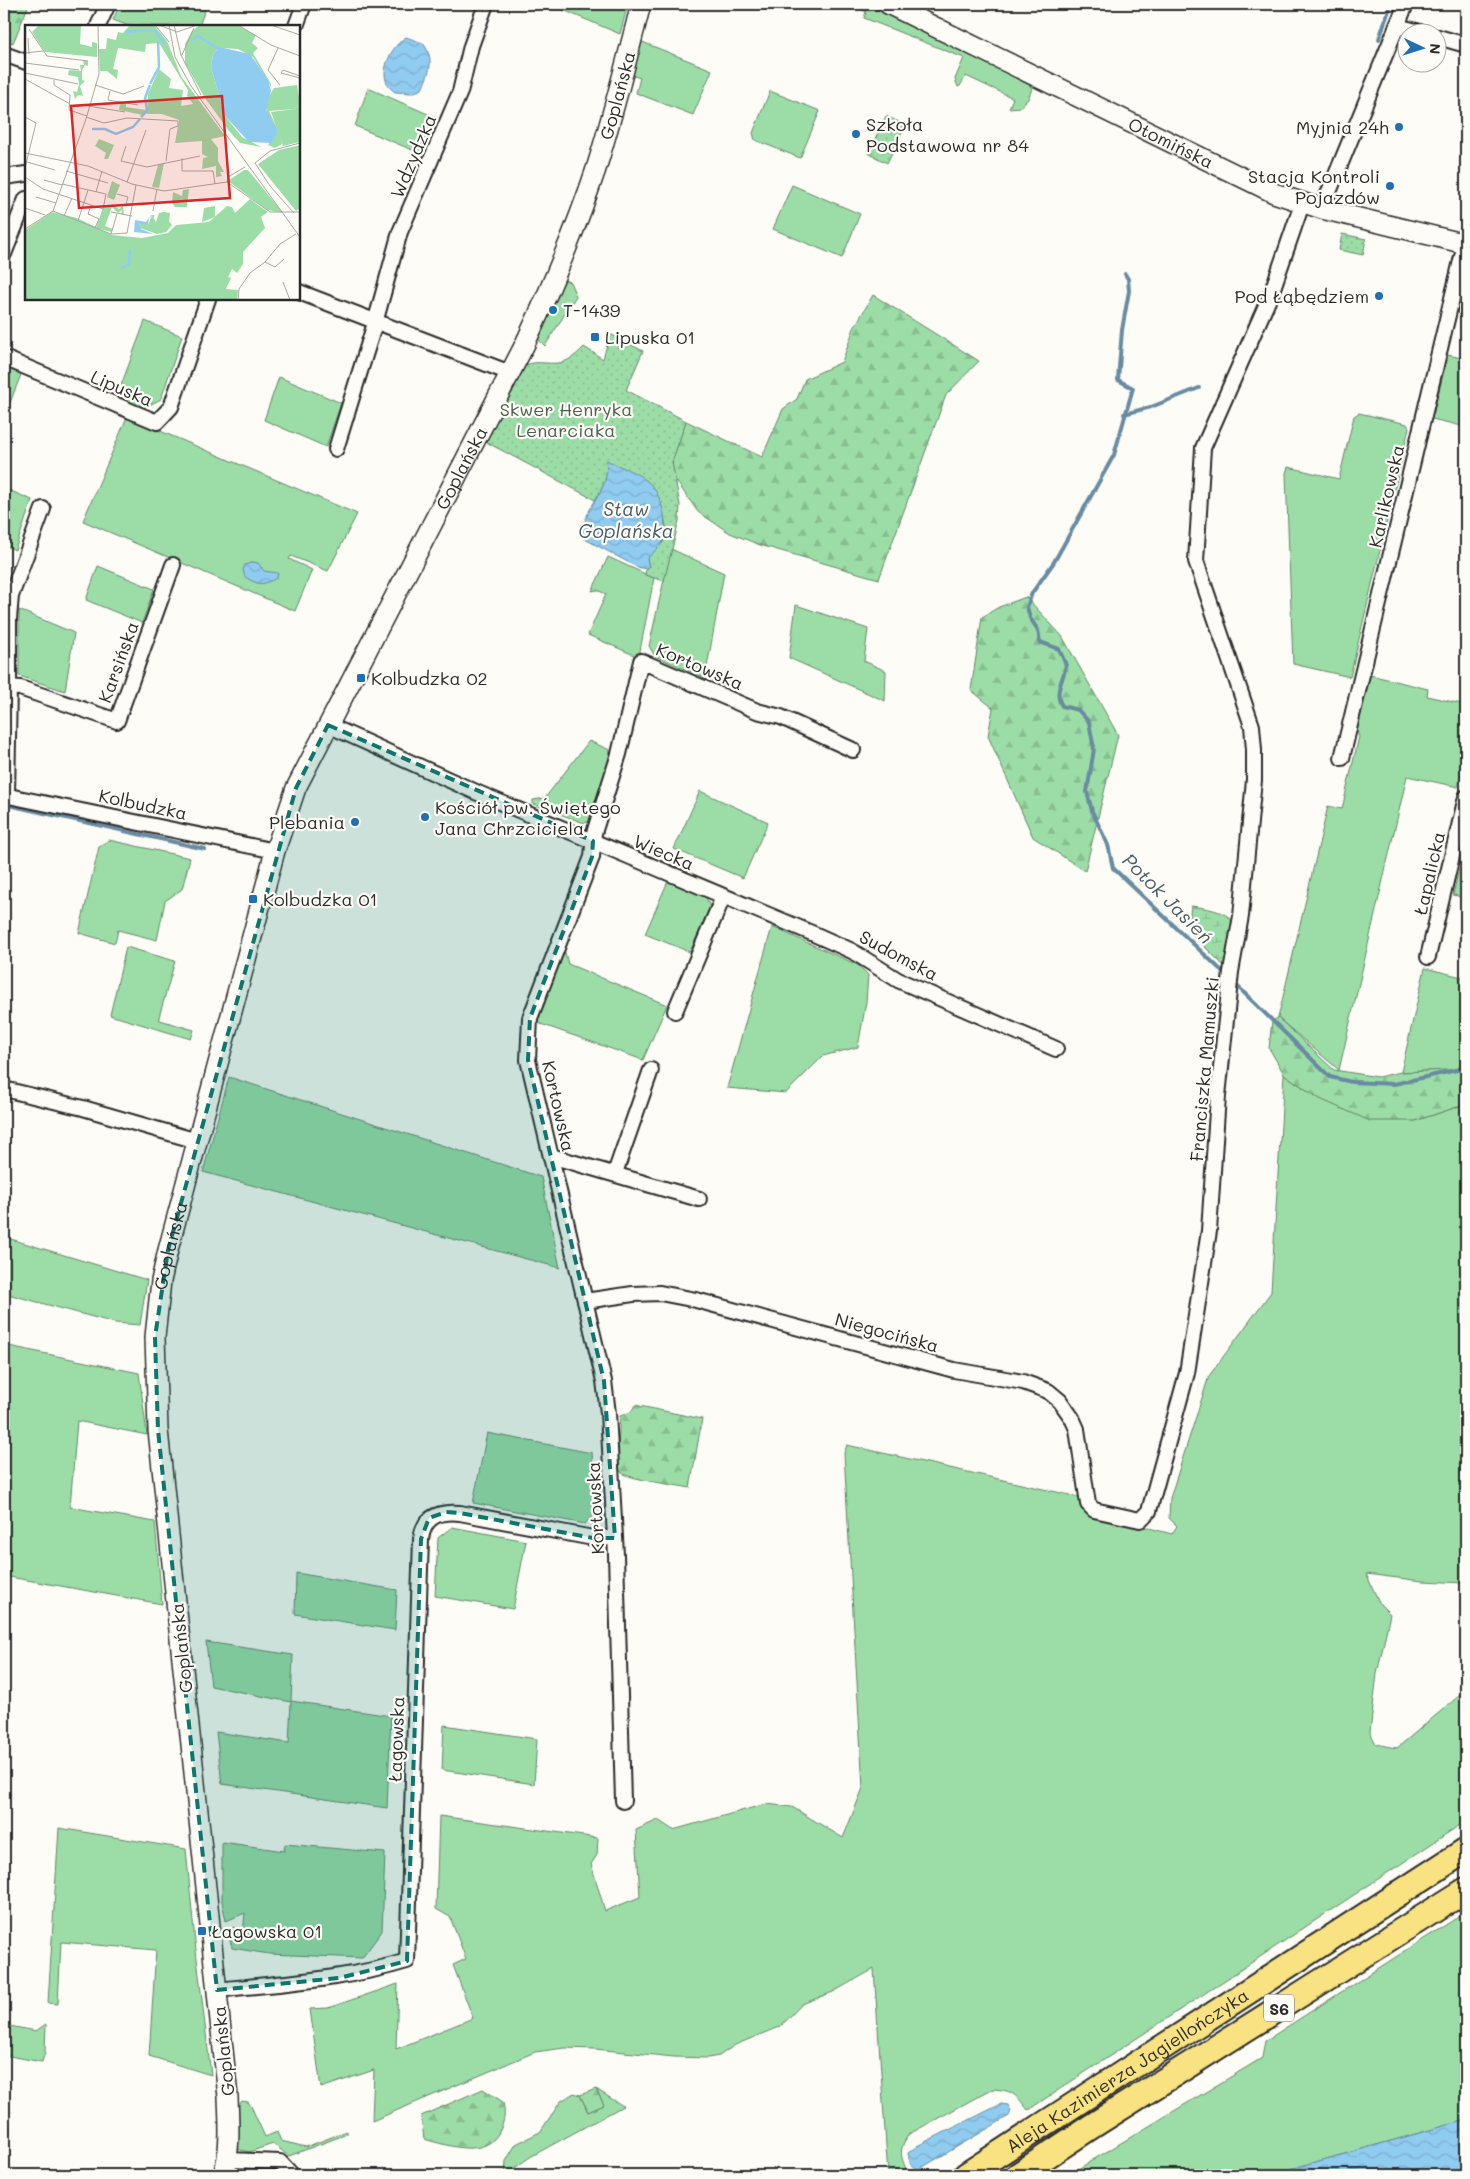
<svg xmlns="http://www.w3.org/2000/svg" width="1470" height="2179" font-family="Mali,sans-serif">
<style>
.green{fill:#9cdda7;stroke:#648469}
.forest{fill:url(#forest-firs);stroke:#648469}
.wetland{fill:url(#wetland-marsh);stroke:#648469}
.park{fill:url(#park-dots);stroke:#648469}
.water{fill:url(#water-waves);stroke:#688ba1}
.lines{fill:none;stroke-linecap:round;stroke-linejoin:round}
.stream{stroke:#688ba1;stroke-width:4}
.street-casing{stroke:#2b2b2b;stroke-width:18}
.secondary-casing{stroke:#2b2b2b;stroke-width:22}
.highway-casing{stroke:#2b2b2b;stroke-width:28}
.street{stroke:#fdfcf7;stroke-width:14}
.secondary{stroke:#fdfcf7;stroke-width:19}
.highway{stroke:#f8e281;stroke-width:24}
.marked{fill:#0f766e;fill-opacity:0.2;stroke:#0f766e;stroke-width:4;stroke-dasharray:10 6;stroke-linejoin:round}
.poi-dot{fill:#1f6fb2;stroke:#fdfcf7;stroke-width:2}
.labels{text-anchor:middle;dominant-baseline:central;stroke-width:4.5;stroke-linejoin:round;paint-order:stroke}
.shield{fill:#fdfcf7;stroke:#6a6a68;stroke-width:1}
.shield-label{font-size:16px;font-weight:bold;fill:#2b2b2b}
.street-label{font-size:18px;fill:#2b2b2b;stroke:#fdfcf7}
.poi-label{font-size:18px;fill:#2b2b2b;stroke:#fdfcf7;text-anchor:start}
.park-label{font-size:18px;fill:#4d6050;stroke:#fdfcf7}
.water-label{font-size:19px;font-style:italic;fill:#495b66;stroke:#fdfcf7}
.inset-river{fill:none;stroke:#90cbf0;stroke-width:2.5}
.inset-road{fill:none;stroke:#a9a8a5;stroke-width:1}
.view{fill:#d62828;fill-opacity:0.15;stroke:#d62828;stroke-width:2.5}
.inset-edge{fill:none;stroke:#2b2b2b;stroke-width:2.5}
</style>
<defs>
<pattern id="forest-firs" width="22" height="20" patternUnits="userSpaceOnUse" patternTransform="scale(1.25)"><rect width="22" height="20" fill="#9cdda7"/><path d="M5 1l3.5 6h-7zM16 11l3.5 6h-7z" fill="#87be90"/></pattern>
<pattern id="wetland-marsh" width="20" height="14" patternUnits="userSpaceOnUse" patternTransform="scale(1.25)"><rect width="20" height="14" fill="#9cdda7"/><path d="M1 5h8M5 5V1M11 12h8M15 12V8" fill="none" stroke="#87be90"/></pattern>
<pattern id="park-dots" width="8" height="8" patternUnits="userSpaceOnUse" patternTransform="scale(1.25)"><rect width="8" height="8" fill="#9cdda7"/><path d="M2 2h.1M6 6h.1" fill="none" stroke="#87be90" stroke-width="1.8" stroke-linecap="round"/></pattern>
<pattern id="water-waves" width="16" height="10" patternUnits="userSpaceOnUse" patternTransform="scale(1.25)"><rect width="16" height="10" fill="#90cbf0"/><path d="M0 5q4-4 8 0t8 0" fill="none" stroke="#7caece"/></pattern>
</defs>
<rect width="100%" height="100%" fill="#fdfcf7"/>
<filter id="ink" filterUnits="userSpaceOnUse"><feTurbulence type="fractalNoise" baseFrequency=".02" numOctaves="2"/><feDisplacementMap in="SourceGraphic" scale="10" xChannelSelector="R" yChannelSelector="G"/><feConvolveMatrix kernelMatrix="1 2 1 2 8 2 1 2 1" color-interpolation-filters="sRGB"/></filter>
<g filter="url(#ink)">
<g class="green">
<path d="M120 4H207L199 26H129L113 20Z"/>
<path d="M549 4H628L620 34Z"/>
<path d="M854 4H865L1027 82 1032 89 1028 99 1020 107 1009 108 1013 98 966 76 960 86 958 87 955 79 964 58 864 18 866 12Z"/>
<path d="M640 41 712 70 693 115 636 93 640 78 631 75Z"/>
<path d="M368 88 437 118 422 154 355 126Z"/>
<path d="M770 91 820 111 800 158 755 140 753 133Z"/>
<path d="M792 185 860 214 842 258 773 229Z"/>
<path d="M564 280 570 282 576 296 545 346 537 338 550 311 554 313 556 309 552 306Z"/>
<path d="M145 321 182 336 161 399 141 409 116 399Z"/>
<path d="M1448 355 1466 359V427L1432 419Z"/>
<path d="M4 364 22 372 4 418Z"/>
<path d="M279 377 341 403 326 447 264 420Z"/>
<path d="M1359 413 1407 424 1409 428 1350 677 1293 664 1286 473 1288 467 1339 479 1354 416Z"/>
<path d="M127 417 357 514 328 571 291 556 289 559 312 570 295 611 83 521Z"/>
<path d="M4 488 32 500 15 550 4 545Z"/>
<path d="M671 549 724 573 705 678 655 656 649 646Z"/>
<path d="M608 557 654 578 639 656 632 672 634 655 588 635 606 594 597 590 592 591Z"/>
<path d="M98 566 154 589 142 623 86 600Z"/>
<path d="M796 605 868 629 864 661 886 671 885 701 789 658Z"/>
<path d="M19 610 74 633 65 691 19 676Z"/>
<path d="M1370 675 1428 689 1427 696 1466 705V750L1458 787 1407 776 1339 1070 1278 1018 1328 806 1342 809 1359 737 1357 731Z"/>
<path d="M589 741 610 750C607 776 601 798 590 821L584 823 533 804V800L545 798Z"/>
<path d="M700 791 768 822 743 878 674 849Z"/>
<path d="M1466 837V898L1453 895Z"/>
<path d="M109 840 190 858 182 889 165 901 157 940 118 930 115 943 79 933 99 847Z"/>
<path d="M668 881 706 897 710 907 690 952 645 934Z"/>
<path d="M772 927 858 965 868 975 866 1002 858 1047 823 1056 786 1093 727 1088Z"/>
<path d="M126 947 175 961 159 1017 160 1020 194 1030 191 1039 110 1015Z"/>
<path d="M564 949 568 964 667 1005 643 1060 538 1023 547 990Z"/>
<path d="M1425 968 1466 978V1066L1450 1070 1401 1072Z"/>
<path d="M1284 1074 1320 1099 1415 1121 1466 1104V1583L1422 1581 1366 1574 1380 1604 1390 1614 1377 1674 1370 1732 1376 1744 1397 1748 1466 1690V1821L1028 2110C1016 2095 1013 2090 992 2089L909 2134C897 2151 901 2158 909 2175H888L874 1969 833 1992 802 2004 781 2026 735 2045 719 2056 708 2058 674 2057 595 2049 564 2048 535 2052 372 2121 374 2070 321 2088 310 2009 328 2008 398 1984 396 2049 473 2018 453 1965 466 1959 450 1917 436 1909 439 1816 598 1838 597 1855 591 1864 605 1911 640 1897 636 1830 658 1820 673 1830 766 1804 792 1807 843 1838 863 1788 844 1453 847 1445 1079 1497 1087 1510 1118 1523 1149 1528 1172 1534 1177 1526 1169 1518 1170 1498 1209 1376 1271 1292Z"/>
<path d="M229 1077 541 1177 560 1268 203 1172Z"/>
<path d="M4 1237 147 1280 140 1325 115 1323 4 1293Z"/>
<path d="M4 1345 139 1373 147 1435 77 1421 70 1507 155 1522 162 1604 4 1576Z"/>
<path d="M487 1433 592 1453 596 1512 585 1524 473 1503Z"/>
<path d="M452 1527 526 1541 513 1609 435 1596 438 1538Z"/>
<path d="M296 1573 397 1590 395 1630 295 1614Z"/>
<path d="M206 1642 293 1655 291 1701 391 1716 387 1808 222 1784 216 1732 289 1743 291 1702 211 1686Z"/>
<path d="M444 1725 537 1739 534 1784 442 1770Z"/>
<path d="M59 1828 186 1849 195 1942 211 2075 149 2056 156 1950 61 1942 58 2004 48 2003Z"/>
<path d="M222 1842 284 1851 285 1844 385 1853 382 1931 362 1958 269 1954 232 1948 228 1931 234 1927 243 1934 245 1913 226 1921 222 1902Z"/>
<path d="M1466 1912V2120L1269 2175H1068L1262 2058 1265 2041Z"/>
<path d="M46 2024 45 2052 42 2062 4 2055V2025L36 2031Z"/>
<path d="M596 2089 623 2106 530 2157 505 2175 506 2161 516 2144 540 2132 561 2101 574 2093 580 2095 588 2112 604 2105Z"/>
<path d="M242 2101 248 2102 251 2106 265 2137 277 2132 281 2141 306 2147 347 2131V2134L289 2156 273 2144 249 2152 237 2149 236 2109Z"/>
</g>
<g class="forest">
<path d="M4 4H29L13 43 4 39Z"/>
<path d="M873 295 979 361 946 395 879 579 760 545 730 533 698 512 674 478 672 461 686 421 762 457 783 409 797 399 805 379 842 362 854 328Z"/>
<path d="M1026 597 1062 636 1118 735 1085 871 1033 837 988 736 993 708 971 690 982 617 999 607Z"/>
<path d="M1278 1018 1334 1070 1378 1077 1401 1072 1450 1070 1466 1066V1104L1415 1121H1370L1320 1099 1284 1074 1269 1048 1272 1021Z"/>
<path d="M635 1405 702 1419 690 1488C676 1485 633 1480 622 1473 619 1470 618 1466 617 1462L620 1416 631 1412Z"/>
<path d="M483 2089 503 2102C505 2113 505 2118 501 2128 488 2160 450 2146 424 2139L421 2116Z"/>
<path d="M596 2089 604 2105 588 2112 580 2095Z"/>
</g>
<path class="wetland" d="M1191 906C1205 908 1226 910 1234 923L1227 963 1224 966 1188 930Z"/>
<g class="park">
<path d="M886 116 905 125 887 163 868 153Z"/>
<path d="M1342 234 1366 239 1363 255 1339 250Z"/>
<path d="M610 334 643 351 626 390 686 421 672 462 680 505 679 521 664 581 645 575 646 569 649 567 647 559 666 526C657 478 648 480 606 461 609 476 603 487 595 500L486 442 524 366C538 358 554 368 568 360 574 357 579 352 584 347L603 359Z"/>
</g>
<g class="water">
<path d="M406 37 423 43C435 60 430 71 422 89L412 93 395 92C392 90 388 86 387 83 380 68 393 45 406 37Z"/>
<path d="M606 460C638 475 657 477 664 515 665 524 666 534 663 542 659 549 651 553 647 559L649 567 646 569 637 567 583 538C581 505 612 493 606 460Z"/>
<path d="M253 562 258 563 264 571 278 573 277 578C262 585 260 586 245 577L243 570 245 565Z"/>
<path d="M1001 2104 1008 2105 1011 2111 1009 2116 923 2167 918 2169C910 2165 909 2161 908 2153L917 2146Z"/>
<path d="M1466 2120V2175H1269Z"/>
</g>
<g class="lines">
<g class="stream">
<path d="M1379 39 1391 4"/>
<path d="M1125 274 1128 279 1129 291 1122 330 1118 380 1133 388 1114 455 1054 562 1032 593 1027 607 1030 618 1038 630 1040 642 1059 649 1066 665C1064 679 1053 692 1062 706L1078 710 1089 722 1094 749 1087 792 1092 811 1108 845 1113 868 1223 972"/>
<path d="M1124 414 1151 407 1199 388"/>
<path d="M4 804 205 849"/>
<path d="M1235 984 1330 1077 1352 1082 1394 1084 1466 1068"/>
</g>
<g class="street-casing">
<g id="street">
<path d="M98 26 108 4"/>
<path d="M296 26 304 4"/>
<path d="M1397 26 1420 32"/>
<path d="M1438 37 1466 45"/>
<path d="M4 54 26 62"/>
<path d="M4 177 26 174"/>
<path d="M1322 209 1406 4"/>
<path d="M4 254 26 199"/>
<path d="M299 292 510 373"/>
<path d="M4 358 157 422 171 407 208 299"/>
<path d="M336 449 375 323 400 232 460 92 471 46 486 4"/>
<path d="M9 687V619L11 596 43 509"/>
<path d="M328 725 478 793 814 934 852 951 898 980 1056 1049"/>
<path d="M1342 758 1465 244"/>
<path d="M4 795 275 851"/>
<path d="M7 795 9 687 20 688 117 721 173 565"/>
<path d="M1428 957 1466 797"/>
<path d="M675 1011 723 897"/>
<path d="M4 1089 83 1108 197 1141"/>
<path d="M551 1156 699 1199"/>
<path d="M615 1173 651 1070"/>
<path d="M585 1301 633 1294 660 1293 696 1300 954 1370 1023 1382 1048 1391 1060 1401 1072 1418 1077 1429 1088 1504 1094 1510 1140 1520 1149 1511 1187 1373 1209 1231 1218 1096 1231 972 1241 916 1254 780V750L1252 726 1196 561 1203 448 1271 294 1302 204"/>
<path d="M623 1801 616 1555 608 1413 604 1381 528 1060 530 1018 592 857 594 833 619 754 641 661 757 711 781 717 853 750"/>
<path d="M217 1990C282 1983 345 1980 407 1961L421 1539C424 1516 439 1511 460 1513L593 1538H615"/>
<path d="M228 2160 280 2162 292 2175"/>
</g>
</g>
<g class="secondary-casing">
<g id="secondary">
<path id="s1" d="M888 4 1274 193 1322 209 1466 244"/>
<path id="s2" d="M223 2175C231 2149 229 2124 228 2097L158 1430 155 1337 161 1281 168 1250 275 851 296 788 524 346C551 288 576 229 596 169 613 115 627 59 641 4"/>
</g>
</g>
<g class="highway-casing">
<g id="highway">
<path id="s3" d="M966 2175 1466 1850"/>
<path d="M1018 2175 1092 2126 1466 1890"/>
</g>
</g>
<use href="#street" class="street"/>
<use href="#secondary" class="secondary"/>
<use href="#highway" class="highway"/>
</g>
</g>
<path class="marked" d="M328 725 593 841 592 857 530 1018 528 1060 604 1381 615 1538H593L460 1513 446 1512 429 1518 421 1539 407 1961 339 1978 217 1990 158 1430 155 1337 168 1250 296 788Z"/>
<g class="poi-dot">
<circle cx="1399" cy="127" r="5"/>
<circle cx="856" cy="134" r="5"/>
<circle cx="1390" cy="186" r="5"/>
<circle cx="1379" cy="296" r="5"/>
<circle cx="553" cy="310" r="5"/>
<rect x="590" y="332" width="10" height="10" rx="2.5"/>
<rect x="356" y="673" width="10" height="10" rx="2.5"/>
<circle cx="425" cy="817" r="5"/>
<circle cx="355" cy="822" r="5"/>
<rect x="248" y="894" width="10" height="10" rx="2.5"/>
<rect x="197" y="1926" width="10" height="10" rx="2.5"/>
</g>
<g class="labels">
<rect class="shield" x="1264" y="1994.5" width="30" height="27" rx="4"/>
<g class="shield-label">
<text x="1279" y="2008">S6</text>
</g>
<g class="street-label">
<text stroke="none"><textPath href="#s2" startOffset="2175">Goplańska</textPath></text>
<text stroke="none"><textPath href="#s1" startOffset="315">Otomińska</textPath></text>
<text transform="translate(413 156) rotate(-67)">Wdzydzka</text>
<text transform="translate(122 388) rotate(23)">Lipuska</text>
<text stroke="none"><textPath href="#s2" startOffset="1770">Goplańska</textPath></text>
<text transform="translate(1386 496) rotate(-77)">Karlikowska</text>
<text transform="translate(118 662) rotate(-70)">Karsińska</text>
<text transform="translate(700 666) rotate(23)">Kortowska</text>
<text transform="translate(143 804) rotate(12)">Kolbudzka</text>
<text transform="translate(664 852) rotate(23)">Wiecka</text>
<text transform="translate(1429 873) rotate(-77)">Łapalicka</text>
<text transform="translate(899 955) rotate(28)">Sudomska</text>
<text transform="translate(1204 1069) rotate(-85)">Franciszka Mamuszki</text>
<text transform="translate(559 1106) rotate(77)">Kortowska</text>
<text stroke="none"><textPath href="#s2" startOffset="935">Goplańska</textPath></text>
<text transform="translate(887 1332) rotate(15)">Niegocińska</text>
<text transform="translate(595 1508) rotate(-93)">Kortowska</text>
<text transform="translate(181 1648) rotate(-96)">Goplańska</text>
<text transform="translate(396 1739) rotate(-88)">Łagowska</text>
<text transform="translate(223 2051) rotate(-96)">Goplańska</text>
<text stroke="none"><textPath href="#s3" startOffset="192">Aleja Kazimierza Jagiellończyka</textPath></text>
</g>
<g class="poi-label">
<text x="866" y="124">Szkoła<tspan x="866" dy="21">Podstawowa nr 84</tspan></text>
<text x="1389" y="127" text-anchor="end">Myjnia 24h</text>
<text x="1380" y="176" text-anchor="end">Stacja Kontroli<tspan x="1380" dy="21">Pojazdów</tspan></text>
<text x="1369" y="296" text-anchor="end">Pod Łąbędziem</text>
<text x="563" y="310">T-1439</text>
<text x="605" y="337">Lipuska 01</text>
<text x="371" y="678">Kolbudzka 02</text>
<text x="435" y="807">Kościół pw. Świętego<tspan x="435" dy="21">Jana Chrzciciela</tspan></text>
<text x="345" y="822" text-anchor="end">Plebania</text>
<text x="263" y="899">Kolbudzka 01</text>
<text x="212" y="1931">Łagowska 01</text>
</g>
<g class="park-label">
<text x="566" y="409">Skwer Henryka<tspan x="566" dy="21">Lenarciaka</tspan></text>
</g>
<g class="water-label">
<text x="626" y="508">Staw<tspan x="626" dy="22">Goplańska</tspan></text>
<text transform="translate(1168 898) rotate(45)">Potok Jasień</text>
</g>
</g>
<g transform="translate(25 25)">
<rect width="275" height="275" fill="#fdfcf7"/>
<path d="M105 0H129L142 16 156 51 200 111 186 114 193 123V136L199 147H195L197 151 191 152V141L177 144 178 133 183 132 177 129V116L150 118 154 95 137 89H122L123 69 134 44 146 54 144 63 158 65 156 81 168 79 162 71 163 65 134 18 121 19 120 27 93 23 88 44 93 45 92 54 82 46H75L74 24H81L82 13 91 15 93 7 98 8ZM175 0H212L231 10 227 18 233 23 228 28 246 59V62L228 32 213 24 193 23 188 30 186 42 200 91 217 112 236 122 215 118 204 106 180 73 160 38V19L167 6ZM58 35 63 36V41L60 40 57 45V55L60 56 55 61 58 71 53 70 50 74 48 66 52 67 54 59 53 52 43 50 44 45 56 46 55 40H59ZM95 78H101V82L121 85 118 90 94 85ZM275 79V117L258 121 246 87 269 84ZM275 120V183L271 186 233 139 254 125ZM139 138 134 163 127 162 133 140ZM219 145H223L258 188 242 185 203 156ZM87 156 95 160 89 175 82 172ZM164 164 162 182H150L147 178 148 167 157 171 158 165ZM88 179 94 184 98 180 99 190 96 189 97 185 93 188 87 182 80 201 88 204 86 207 71 203 79 180 87 182ZM190 181V192L177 197 179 183Z" fill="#9cdda7"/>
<path d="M14 0H56L55 19 67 22V17L72 18V32L20 27 7 7ZM272 60 275 79 269 84 244 86 254 107 257 119 250 123 243 120 253 106 243 94 240 78 249 63ZM74 114 89 120 83 134H79L81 128 70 121ZM225 174 243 187 236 192 240 203 218 227V239L212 248 207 244 203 252 206 253 201 264 213 265 212 275H0V205L27 187 52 193 87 210 117 213 143 208 151 200 184 197 202 181 207 182 210 188ZM139 187 145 188 144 196 147 200 141 207 132 209 115 203 114 196 123 200 127 190 131 197 134 188Z" fill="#9cdda7"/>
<path d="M71 218 79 224 73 234 74 246 68 245 60 235 63 221Z" fill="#9cdda7"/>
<path d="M194 22 225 29 243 55 246 66 241 85 253 106 247 118 224 117 200 91 186 42 188 30ZM126 190H129V193L127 190 124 193 123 200 114 198 116 204 128 209 109 207 110 195 121 197Z" fill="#90cbf0"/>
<path class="inset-river" d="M100 7 129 5 140 19M167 15 173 11 193 24M125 59 134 42 133 16M116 92 122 86 120 73 125 60M67 104H80L91 109 108 102 115 94M96 243 104 239 105 225"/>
<path class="inset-road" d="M130 0 144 17M134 0 152 7 172 0M144 0 150 32 166 61 275 212M149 0 156 30 176 70M213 0 246 20 275 31M246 0 275 10M4 4 22 31 63 36M3 13 4 29M253 23 243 45 255 60M0 28 18 26M157 30 169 3M0 38 54 45M0 48 53 59M275 51 258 45 256 48 275 53M0 54 45 79M29 55V60L45 70 44 85 62 91M70 60 98 69 119 61M85 66 83 75 113 80M63 81 100 87M0 92 11 98 0 143M61 92 79 98 102 93 153 96V101L145 104 141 136M101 121 96 136 122 142 175 131M0 128 63 141 107 159 139 166 202 157M157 133V146H188L190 159M2 137 30 145M41 146 83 158M0 152 18 164 78 184 81 169 37 159M19 155 37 160M102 157 121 105M202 157 245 187H275M202 157 203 152 220 142M71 167 77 146M92 169 103 172 101 179H109M11 172 31 178M66 180 63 189 74 194 70 203M0 183 20 190M28 186 86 209 102 208 111 160M128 186 132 164M86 187 107 191M269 188 245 161 230 138 245 126 275 118M39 191 47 173M53 196 63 165M0 204 28 186 61 94 74 49 73 0M86 209 92 189M240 237 250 242 259 234M258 257 265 275M213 275 214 264 225 248 240 237 255 219 271 209"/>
<path class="view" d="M197 71 205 173 54 183 46 81Z"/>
<rect width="275" height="275" class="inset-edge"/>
</g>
<rect width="1470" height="2179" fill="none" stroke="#fdfcf7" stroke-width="20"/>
<rect x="10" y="10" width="1450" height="2159" fill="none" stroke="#2b2b2b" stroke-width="2" filter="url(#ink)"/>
<g transform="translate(1422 48) rotate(94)"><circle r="24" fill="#fdfcf7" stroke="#a9a8a5"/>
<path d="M0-4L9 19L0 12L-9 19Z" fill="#1f6fb2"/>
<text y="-8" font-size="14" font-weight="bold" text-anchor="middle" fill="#2b2b2b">N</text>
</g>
</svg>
